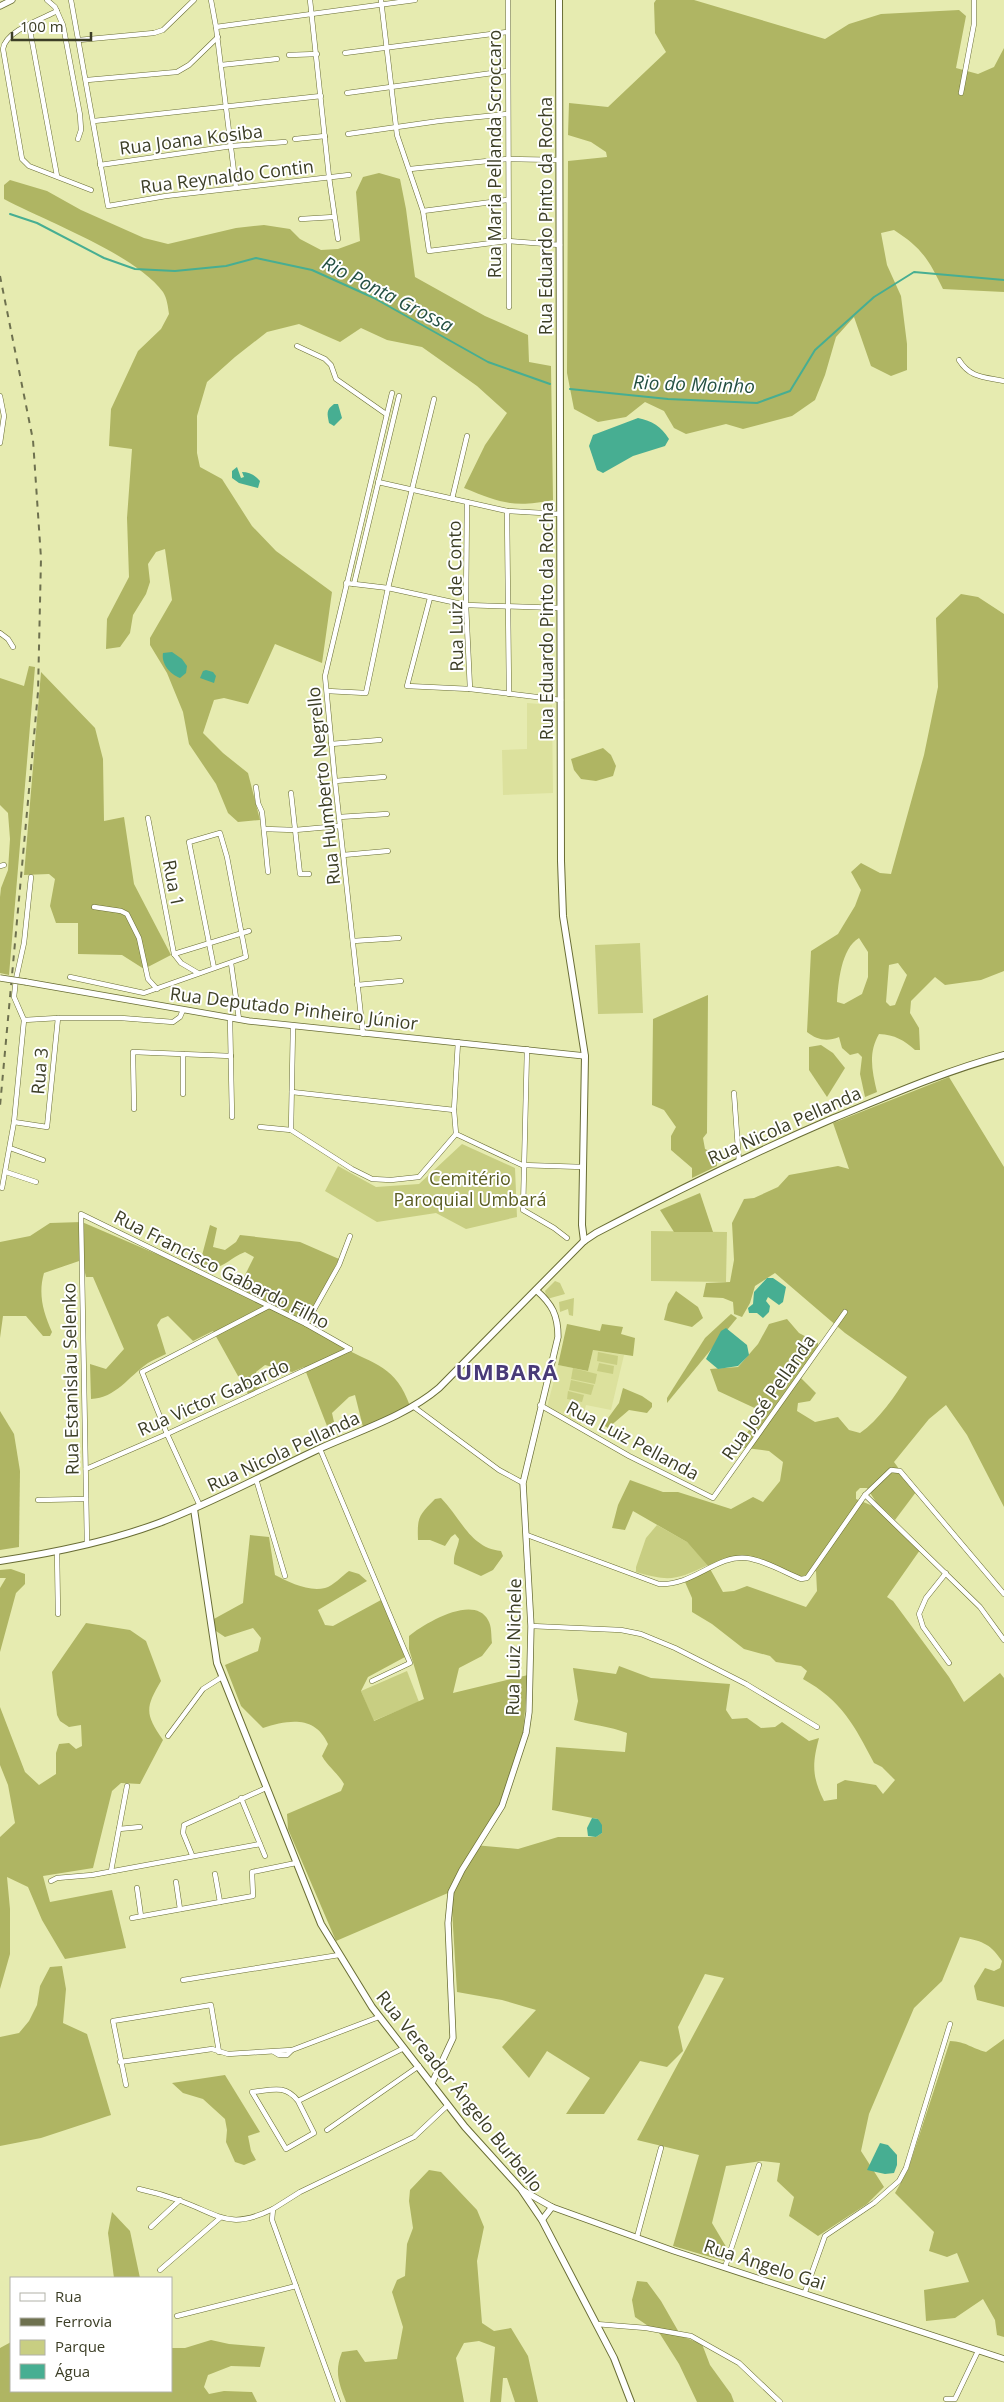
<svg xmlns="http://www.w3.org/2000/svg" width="1004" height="2402" font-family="'Open Sans',sans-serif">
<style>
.built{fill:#dce19d}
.green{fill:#c8ce82}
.forest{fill:#afb563;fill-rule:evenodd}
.water{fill:#47ae92}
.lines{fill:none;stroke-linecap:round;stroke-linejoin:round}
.stream{stroke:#47ae92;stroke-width:2}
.minor-casing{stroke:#696d35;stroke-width:5.5}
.tertiary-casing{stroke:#696d35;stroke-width:7}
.secondary-casing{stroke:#696d35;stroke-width:8}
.minor{stroke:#fff;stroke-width:4.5}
.tertiary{stroke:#fff;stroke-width:5.5}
.secondary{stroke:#fff;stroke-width:6}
.rail{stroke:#6e714f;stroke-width:2;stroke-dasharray:6 6;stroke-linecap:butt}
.tertiary-bridge-casing{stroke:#696d35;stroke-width:7;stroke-linecap:butt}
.tertiary-bridge{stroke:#fff;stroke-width:5.5}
.labels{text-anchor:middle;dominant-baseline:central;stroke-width:4;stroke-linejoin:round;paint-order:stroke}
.street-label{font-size:18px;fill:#3c3e26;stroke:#fff}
.park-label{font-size:18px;fill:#595c21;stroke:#fff}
.water-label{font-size:19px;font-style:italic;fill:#245043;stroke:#fff}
.district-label{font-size:22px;font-weight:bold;letter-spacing:1px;fill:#493b78;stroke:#fff}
</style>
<rect width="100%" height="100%" fill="#e6ebb0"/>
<g class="built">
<path d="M527 703 552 705 553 793 503 795 502 750 527 749Z"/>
<path d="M593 1350 624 1355 611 1410 586 1405 581 1425 547 1407 558 1365 588 1371Z"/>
</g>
<g class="green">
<path d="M640 943 643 1013 598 1014 595 945Z"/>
<path d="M462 1144 515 1168 517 1217 466 1229 436 1213 377 1222 325 1191 338 1166 376 1187 419 1184Z"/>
<path d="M651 1231 727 1232 726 1282 651 1281Z"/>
<path d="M555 1281 560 1283 565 1294 547 1299 545 1291Z"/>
<path d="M574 1298 573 1316 569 1315 568 1309 560 1312 559 1302Z"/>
<path d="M598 1352 618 1356 617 1365 597 1361Z"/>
<path d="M599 1363 614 1366 613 1374 597 1371Z"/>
<path d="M573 1368 597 1374 595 1384 571 1379Z"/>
<path d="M571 1380 594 1385 591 1395 569 1390Z"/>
<path d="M568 1391 584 1395 582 1402 567 1399Z"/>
<path d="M657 1525 687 1542 708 1565C676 1580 670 1582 636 1572V1567L646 1538Z"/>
<path d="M407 1671 419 1702 373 1721 361 1691Z"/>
</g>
<g class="forest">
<path d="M656 0H694L825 39 849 24 881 14 959 10 966 16 956 68 978 74 994 67 1004 48V292L943 289C929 260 922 248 894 230L881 233 887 265 901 296 907 344V370L891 376 871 366 854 317 836 337 825 375 815 400 792 416 743 429 726 424 686 434 674 428 664 411 645 402 626 417 598 422 574 409 567 373 568 161 607 157 606 152 591 142 568 135 569 103 608 107 666 52 655 33 654 3Z"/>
<path d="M379 173 400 179 406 209 415 277 485 316 528 335 529 362 551 366 553 500C514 508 501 503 464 488L485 445 507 413 477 386 422 347 387 340 361 328 340 342 299 324 267 332 235 357 207 382 197 416V453L200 467 222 479 252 526 276 551 332 592 322 663 275 644 248 704 224 698 214 700 203 733 223 753 248 773 260 820 238 822 228 813 216 784 189 744 183 712 167 673 150 645V638L172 600 165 549 156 552 148 564 150 582 146 594 133 615 130 633 120 647 106 649 107 619 129 577 127 518 132 449 109 446 111 409 138 351 161 329 169 314C168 307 167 298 163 292 135 254 47 222 4 199V185L10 180 47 191 81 210 144 238 168 244 236 228 264 225 290 229 300 239 321 250 338 249 360 241 356 192 363 177Z"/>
<path d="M961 594 978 597 1004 614V971L981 980 945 985 935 977 911 1001 910 1013 919 1028 920 1050H915C904 1040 895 1035 879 1034 868 1053 872 1071 877 1092L865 1097 860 1074 862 1057 858 1053 850 1055 842 1048 839 1037C827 1042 817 1040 807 1032L811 951 838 934 855 906 861 890 851 872 861 863 880 873 891 874 924 755 938 687 936 618ZM859 938 868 952V977L862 994 844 1004 837 1002C838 984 841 948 859 938ZM898 963 907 975 895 1005 890 1006 886 1002 889 965Z"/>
<path d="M29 666 35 667 9 975 0 973V897L1 888 8 870 10 839 8 813 0 805V678L24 686Z"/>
<path d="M41 672 95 728 103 759 104 821 124 817 134 884 171 955 144 969 122 955 78 954V923H56L50 906 55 879 49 874 24 875Z"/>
<path d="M603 748 611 755 616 766 613 776 596 781 581 779 574 770 571 759Z"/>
<path d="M708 995 707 1133 703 1138 705 1149 716 1154 717 1166 692 1178V1168L671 1150V1136L676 1127 664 1110 652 1105 653 1019Z"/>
<path d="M821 1045 833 1053 845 1068 827 1097 809 1070V1047Z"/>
<path d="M949 1077 1004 1167V1507L967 1435 946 1405 929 1419 894 1462 916 1492 895 1520 876 1502 867 1488H860L856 1492V1499L873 1506 920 1550 887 1597 893 1601 949 1677 964 1702 1000 1673 1004 1678V2007L977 2000 974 1986 985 1968 994 1971 1000 1968 1002 1961C989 1942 981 1941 960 1937L942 1981 914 2008 869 2114 861 2151 884 2187 867 2204 818 2236 789 2216 794 2197 777 2181 780 2163 762 2161 726 2166 712 2223 728 2250 724 2261 673 2246 699 2155 637 2140 724 1978 705 1974 678 2027 683 2051 667 2067 640 2061 604 2114H566L590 2078 547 2051 529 2078 502 2047 536 2010 502 2000 457 1992 452 1910 448 1893 336 1941 288 1829 287 1814 341 1791 344 1784C338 1773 328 1767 322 1756L328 1744C315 1715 288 1720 263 1728L241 1706 225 1665 258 1651 261 1638 253 1628 225 1637 216 1631 212 1620 243 1603 250 1535 269 1537 275 1575C289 1582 308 1592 325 1588 333 1586 342 1576 349 1571L359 1574 367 1581 318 1610 325 1625 333 1626 381 1600 405 1657 368 1677 361 1691 374 1721 424 1699 409 1649V1636C425 1623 474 1594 488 1620 492 1626 491 1636 492 1643L482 1656 459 1668 453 1693 528 1675 523 1733 499 1807 474 1845 518 1849 558 1837H596L602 1833 598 1819 552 1810 556 1747 625 1752 627 1733C610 1726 591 1725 574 1720L578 1701 573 1668 616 1674 619 1666 651 1678 730 1684 726 1710 732 1719 747 1718 761 1728 775 1727 782 1722 809 1741 819 1738C812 1764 812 1777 824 1801L837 1799V1784L845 1780 876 1785 883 1794 895 1780 882 1767 874 1763C854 1725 842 1701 803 1679L807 1671 801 1666 776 1662 770 1656 744 1649 712 1624 692 1612V1598L685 1582 709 1567 687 1542 633 1511 625 1530 612 1528 618 1505 630 1480 663 1492H678L731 1509 753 1497 763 1502 780 1481 783 1462 769 1451 738 1447 761 1411 718 1391 710 1369 738 1367 758 1344 769 1324 787 1319 799 1333 818 1343V1352L801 1378 816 1393 810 1401 798 1403 797 1411 815 1422 838 1417 849 1430 860 1433C879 1420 895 1396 907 1377L845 1333 775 1273 755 1286 750 1303 742 1317 734 1314 733 1302 723 1298 703 1297 706 1283 730 1282 734 1260 732 1223 744 1199 754 1198 778 1187 789 1175 838 1166 849 1169 833 1123ZM744 1557 800 1577 816 1571 817 1591 806 1607 747 1586 734 1591 723 1592 709 1567 726 1558Z"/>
<path d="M700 1193 713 1232H674L660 1210Z"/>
<path d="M82 1222 238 1289 254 1257 245 1252C225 1260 222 1274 200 1263L210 1225 217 1228 213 1247 225 1250 236 1242 240 1235 300 1242 339 1259 305 1324C317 1332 329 1340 342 1347 375 1365 396 1366 410 1406L363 1427 355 1395 349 1397 332 1413 334 1422 327 1426 304 1367 292 1372 265 1365 256 1372 260 1389 248 1394 213 1331 193 1341 168 1316 161 1319 157 1325 166 1354C160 1357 153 1360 148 1363 128 1377 116 1398 91 1399L90 1364 106 1369 124 1349 93 1277H86L82 1260 44 1273C38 1294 43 1312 52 1332L50 1336H43L26 1316H3L0 1338V1242L30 1236 50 1223Z"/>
<path d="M676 1291 698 1307 703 1318 692 1327 664 1320 668 1304Z"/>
<path d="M731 1314 737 1318 667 1403V1398L705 1338Z"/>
<path d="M567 1324 600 1331 602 1324 623 1327 621 1334 635 1338 633 1356 593 1350 588 1371 558 1365Z"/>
<path d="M623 1388 642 1396 652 1403V1407L647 1413 629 1410 608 1428 603 1425 619 1403Z"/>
<path d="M0 1411 14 1434 20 1471 19 1547 0 1550Z"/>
<path d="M441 1498C461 1518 470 1548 501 1551L503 1556 493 1570 481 1576 454 1564C453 1554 458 1548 459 1539L455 1534 451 1537 445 1546 430 1540H418C417 1517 419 1515 435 1499Z"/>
<path d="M11 1569 25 1574V1584L16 1593 0 1652V1588L6 1578H0V1570Z"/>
<path d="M86 1623 130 1630 146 1641 161 1681C145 1708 145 1714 163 1740L140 1784 121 1783 112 1791 93 1868 43 1876 50 1902 112 1890 126 1948 65 1959 42 1920 28 1887 7 1877 10 1909V1954L0 1989V1837L15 1823 8 1785 0 1765V1707L25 1772 39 1785 56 1774V1753L59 1744 69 1743 76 1749 82 1746 81 1725 69 1727 60 1721 57 1715 52 1672Z"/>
<path d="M62 1966 66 1989 63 2023 87 2034 111 2115 41 2138 0 2146V2037L19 2033 29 2021 37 2005 40 1986 50 1967Z"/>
<path d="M1004 2039V2337L997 2335 995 2320 983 2299 955 2318 926 2321 924 2290 969 2282 957 2253 947 2257 929 2251 934 2232 895 2193 908 2170 950 2041C967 2042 971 2048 986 2052Z"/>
<path d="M225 2075 260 2132 248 2136 251 2151 256 2160 244 2165 235 2162 226 2142 227 2130 225 2119 203 2099 183 2093 172 2083Z"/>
<path d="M429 2170 441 2172 477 2210 484 2227 477 2261 482 2323 494 2331 511 2328 528 2356 538 2402H515L507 2378H503L501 2402H490L495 2347 479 2341 464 2343 456 2358 464 2402H346C339 2383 334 2372 342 2352L357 2350 365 2362 397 2359 403 2327 392 2292 397 2280 405 2276 407 2244 413 2228 409 2201 410 2190Z"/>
<path d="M112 2212 130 2231 140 2278H114L108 2233Z"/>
<path d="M637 2281 647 2282 661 2301 681 2336 702 2344 710 2365 731 2394 734 2402H697L679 2364 660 2334 635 2317 632 2300Z"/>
<path d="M211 2340 229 2344 265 2347 260 2367 231 2366 208 2375 204 2387 209 2394 224 2391 252 2392 257 2402H0V2348L11 2342V2391H171V2348H185Z"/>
</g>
<g class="water">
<path d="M334 404H338L342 418 334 426 329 423C327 413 326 410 334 404Z"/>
<path d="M638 418C652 421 661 426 669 439L665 446 633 456 603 473 597 470 589 446 593 435Z"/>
<path d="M237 467 241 478 244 477 242 472C249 472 255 475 260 481L258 488 239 483 232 478V471Z"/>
<path d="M172 652 182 659 187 666 186 673 180 678C170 674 161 664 163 653Z"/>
<path d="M206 670 213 672 216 676 214 683 200 678 203 671Z"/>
<path d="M767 1278H773L786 1287 783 1302 779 1305 768 1297 766 1301 770 1306 769 1312 763 1318 757 1313H749L748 1308 753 1304 754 1292Z"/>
<path d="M726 1328 747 1345 749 1355 738 1366 718 1369 706 1359 721 1331Z"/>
<path d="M592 1818 598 1819 602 1825V1833L596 1837 588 1836 587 1828Z"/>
<path d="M880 2143 888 2145 897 2155V2165L894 2173 885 2174 867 2170Z"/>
</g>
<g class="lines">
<g class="stream">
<path d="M10 214 37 223 104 258 135 269 175 271 226 266 256 258 312 270 374 298 488 362 550 384"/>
<path d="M570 389 668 399 757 403 790 391 815 350 874 297 914 272 1004 280"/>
</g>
<g class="minor-casing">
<g id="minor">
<path d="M47 0 55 7 63 25 80 115 81 130 78 139"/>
<path d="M71 0 108 206 166 196 349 175"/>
<path d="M211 0 216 27 236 188"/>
<path d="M310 0 329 177 338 239"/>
<path d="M381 0 397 135 423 211 429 251 507 241 560 245"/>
<path d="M508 0 509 307"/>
<path d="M57 11C42 19 5 31 3 49L22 159 29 166 91 190"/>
<path d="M29 25 57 176"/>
<path d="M216 27 415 0"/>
<path d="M79 40 154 33 163 30 194 0"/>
<path d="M345 53 507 32"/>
<path d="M289 55 317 54"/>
<path d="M221 65 277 59"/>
<path d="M87 80 177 72 189 65 218 37"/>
<path d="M347 93 507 71"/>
<path d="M961 93 974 24V0"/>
<path d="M94 121 321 96"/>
<path d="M348 134 439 121 507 114"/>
<path d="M295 139 325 136"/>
<path d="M100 165 232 146 285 142"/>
<path d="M410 169 507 159 559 160"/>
<path d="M423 211 507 200"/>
<path d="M301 219 334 217"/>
<path d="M297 346 325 359 331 365 336 379 386 414"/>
<path d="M959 360C970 378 984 377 1004 381"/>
<path d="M0 396 4 416 0 443"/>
<path d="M378 482 507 511 560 514"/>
<path d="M452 499 467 436"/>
<path d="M467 502 466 605 470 689"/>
<path d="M507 511 509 694"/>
<path d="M346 583 388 588 466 605 560 608"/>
<path d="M354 584 399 396"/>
<path d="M430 598 407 686 470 689 561 700"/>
<path d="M0 633 8 639 13 647"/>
<path d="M327 691 366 693 388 588 434 399"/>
<path d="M331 744 380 740"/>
<path d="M335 781 384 777"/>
<path d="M256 787 258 803 262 812 268 872"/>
<path d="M291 793 300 874H309"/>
<path d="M339 817 387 814"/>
<path d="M148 818 174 954 181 963 198 973"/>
<path d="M264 829 295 830 340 826"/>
<path d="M343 855 388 851"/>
<path d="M0 866 4 865"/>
<path d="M94 907 121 911 127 914 139 938 148 979 157 989"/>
<path d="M353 941 399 938"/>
<path d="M174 954 249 931"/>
<path d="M231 963 239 1019"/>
<path d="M70 977 144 993 246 957 227 857 220 833 189 842 214 968"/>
<path d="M357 985 401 981"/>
<path d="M230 1018 232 1117"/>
<path d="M24 1020 58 1018H121L173 1022 180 1017 183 1010"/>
<path d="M363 1034 335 781 325 676 392 393"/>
<path d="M527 1049 523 1210 554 1228 567 1238"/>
<path d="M183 1054V1094"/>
<path d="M292 1092 454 1110"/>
<path d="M734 1093 739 1162"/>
<path d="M134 1109 133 1052 231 1056"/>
<path d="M14 1122 47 1127 58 1018"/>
<path d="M260 1127 291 1130 352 1169 372 1179 391 1180 419 1177 456 1134 454 1110 458 1042"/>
<path d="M291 1130 293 1026"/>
<path d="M456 1134 522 1165 583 1167"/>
<path d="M10 1148 43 1160"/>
<path d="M6 1172 36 1182"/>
<path d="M2 1188 14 1122 24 1020 14 997 16 979 24 943 31 877"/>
<path d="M306 1324 339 1265 350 1236"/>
<path d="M540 1405 629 1456 713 1498 845 1312"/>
<path d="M414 1407 499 1470 523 1483"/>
<path d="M320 1449 410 1663 372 1681"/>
<path d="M86 1469 167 1434 350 1349"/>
<path d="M256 1479 285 1576"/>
<path d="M865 1495 980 1607 1004 1640"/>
<path d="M38 1500 86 1499"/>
<path d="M200 1506 167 1434 142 1372 269 1306"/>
<path d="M527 1535 659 1584C693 1586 716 1555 746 1558 764 1560 784 1572 801 1579L807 1578 865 1495 891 1470 900 1471 1004 1594"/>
<path d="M87 1544 81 1214 306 1324 350 1349"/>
<path d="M57 1551 58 1614"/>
<path d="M946 1573 926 1598 919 1614 923 1627 949 1663"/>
<path d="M531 1626 621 1630 641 1634 675 1648 746 1684 817 1727"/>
<path d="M168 1736 203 1689 222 1677"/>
<path d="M241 1798 265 1856"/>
<path d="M119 1829 140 1827"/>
<path d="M192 1855 183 1833 184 1825 266 1788"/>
<path d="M111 1871 127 1786"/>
<path d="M215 1874 220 1902"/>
<path d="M51 1881 57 1878 92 1875 260 1844"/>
<path d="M176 1882 180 1909"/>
<path d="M137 1888 141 1916"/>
<path d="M132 1918 253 1896 252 1872 296 1863"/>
<path d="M183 1980 339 1955"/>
<path d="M274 2052 279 2055H287L292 2050 379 2017"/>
<path d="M120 2062 212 2049 228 2054 292 2050"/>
<path d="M126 2085 113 2021 211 2005 219 2052"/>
<path d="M298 2101C285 2084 272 2090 252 2092L286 2149 314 2133 298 2101 404 2048"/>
<path d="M327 2130 419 2066"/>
<path d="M139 2189C153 2192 167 2196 181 2201 221 2216 230 2230 273 2209"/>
<path d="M151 2227 180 2200"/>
<path d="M637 2237 661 2148"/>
<path d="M725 2267 759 2165"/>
<path d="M160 2270 220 2218"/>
<path d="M805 2292 825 2236 874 2203 899 2181 906 2168 950 2024"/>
<path d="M177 2316 296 2286"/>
<path d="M596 2324 646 2328 691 2336 739 2363 780 2402"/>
<path d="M946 2399H955L978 2351"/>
<path d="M338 2402 272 2220 273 2209 300 2192 414 2137 448 2105"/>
</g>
</g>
<g class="tertiary-casing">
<g id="tertiary">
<path d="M0 6 12 0"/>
<path d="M26 982 249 1021 585 1056"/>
<path d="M432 2083 453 2038 448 1923 451 1892 462 1870 502 1806 526 1733 529 1712 531 1626 523 1483 558 1337C558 1315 552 1304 536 1290"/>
<path d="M522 2190 552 2207 674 2251 1004 2359"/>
<path d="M542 2220 552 2207"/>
</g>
</g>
<g class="secondary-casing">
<g id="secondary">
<path d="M559 0 561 861 563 916 585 1056 582 1225 584 1241"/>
<path d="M194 1509 217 1663 321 1924 372 2007 465 2127 521 2189 542 2220 614 2358 631 2402"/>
<path d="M0 1561C53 1553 108 1542 159 1523 214 1502 267 1473 321 1448 361 1430 406 1416 439 1388L584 1241 596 1233C674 1192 753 1153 834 1118 890 1095 945 1071 1004 1055"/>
</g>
</g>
<use href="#minor" class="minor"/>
<use href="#tertiary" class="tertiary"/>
<use href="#secondary" class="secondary"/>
<path class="rail" d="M0 276 33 440 41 558 38 692 0 1106"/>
<g class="tertiary-bridge-casing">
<path id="tertiary-bridge" d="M0 978 26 982"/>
</g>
<use href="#tertiary-bridge" class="tertiary-bridge"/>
</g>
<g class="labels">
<g class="street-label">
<text transform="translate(191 139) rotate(-7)">Rua Joana Kosiba</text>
<text transform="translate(494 154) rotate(-90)">Rua Maria Pellanda Scroccaro</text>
<text transform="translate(227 176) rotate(-7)">Rua Reynaldo Contin</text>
<text transform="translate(545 216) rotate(-90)">Rua Eduardo Pinto da Rocha</text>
<text transform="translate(455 596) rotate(-91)">Rua Luiz de Conto</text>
<text transform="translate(546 621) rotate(-90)">Rua Eduardo Pinto da Rocha</text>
<text transform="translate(323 786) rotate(-96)">Rua Humberto Negrello</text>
<text transform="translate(174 883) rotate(79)">Rua 1</text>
<text transform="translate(294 1008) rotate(7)">Rua Deputado Pinheiro Júnior</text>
<text transform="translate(39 1071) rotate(-85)">Rua 3</text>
<text transform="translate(784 1125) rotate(-24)">Rua Nicola Pellanda</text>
<text transform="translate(222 1269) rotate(27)">Rua Francisco Gabardo Filho</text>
<text transform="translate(70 1379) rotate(-91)">Rua Estanislau Selenko</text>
<text transform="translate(213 1397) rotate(-24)">Rua Victor Gabardo</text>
<text transform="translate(768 1397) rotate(-55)">Rua José Pellanda</text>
<text transform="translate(633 1440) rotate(28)">Rua Luiz Pellanda</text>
<text transform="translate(283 1451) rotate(-25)">Rua Nicola Pellanda</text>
<text transform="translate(513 1647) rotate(-89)">Rua Luiz Nichele</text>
<text transform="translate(460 2091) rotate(51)">Rua Vereador Ângelo Burbello</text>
<text transform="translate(765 2264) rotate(18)">Rua Ângelo Gai</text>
</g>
<g class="park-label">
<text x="470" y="1178">Cemitério<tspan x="470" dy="21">Paroquial Umbará</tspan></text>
</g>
<g class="water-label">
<text transform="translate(388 294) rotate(27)">Rio Ponta Grossa</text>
<text transform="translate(694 384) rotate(2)">Rio do Moinho</text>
</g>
<g class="district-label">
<text x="507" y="1371">UMBARÁ</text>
</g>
</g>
<rect x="10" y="2277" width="162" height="115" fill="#ffffff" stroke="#b1b2a8"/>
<rect x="20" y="2293" width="25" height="8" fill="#ffffff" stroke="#b1b2a8"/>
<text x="55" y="2302" font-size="15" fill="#3c3e26">Rua</text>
<rect x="20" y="2318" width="25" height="8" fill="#6e714f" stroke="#b1b2a8"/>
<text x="55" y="2327" font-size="15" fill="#3c3e26">Ferrovia</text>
<rect x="20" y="2340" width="25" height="15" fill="#c8ce82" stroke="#b1b2a8"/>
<text x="55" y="2352" font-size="15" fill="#3c3e26">Parque</text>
<rect x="20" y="2364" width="25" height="15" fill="#47ae92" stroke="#b1b2a8"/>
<text x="55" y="2377" font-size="15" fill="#3c3e26">Água</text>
<path d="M12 32v8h79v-8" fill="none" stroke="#3c3e26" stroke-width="2.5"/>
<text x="20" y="32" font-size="15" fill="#3c3e26" stroke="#ffffff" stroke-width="4" paint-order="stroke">100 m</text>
</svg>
